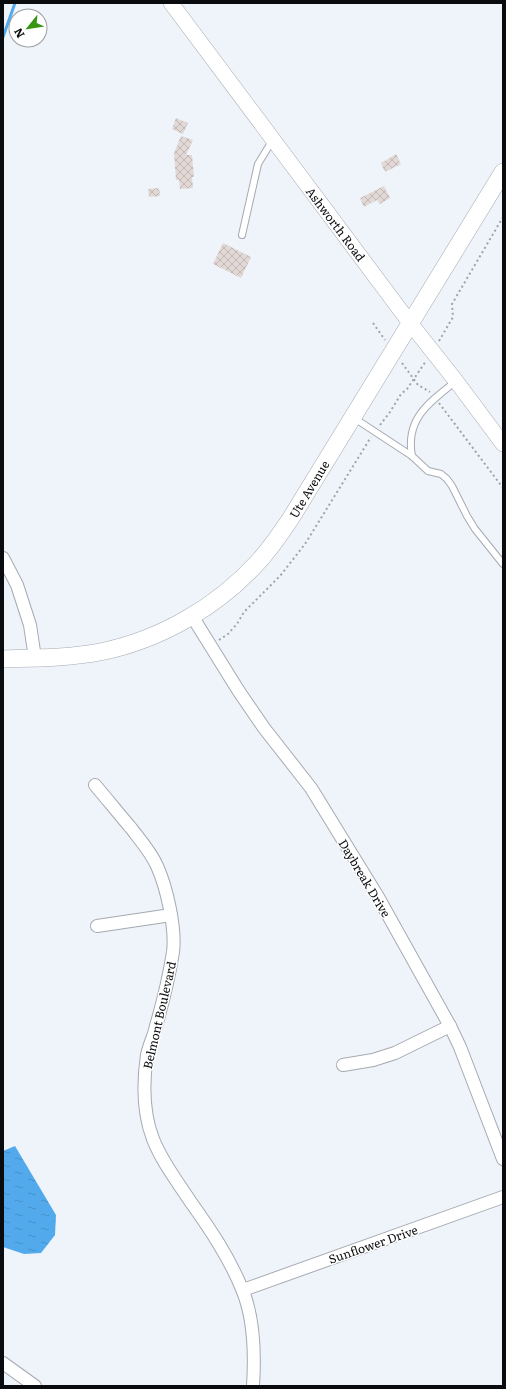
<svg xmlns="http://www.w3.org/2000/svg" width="506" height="1389" font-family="Literata,serif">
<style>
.water{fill:url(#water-ripples)}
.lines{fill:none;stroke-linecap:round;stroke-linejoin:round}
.stream{stroke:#52aaed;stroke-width:3}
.building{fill:url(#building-cross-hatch)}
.service-casing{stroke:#a5aab1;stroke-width:8}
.minor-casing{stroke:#a5aab1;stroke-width:14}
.tertiary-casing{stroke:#a5aab1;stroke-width:16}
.secondary-casing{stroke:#a5aab1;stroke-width:18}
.path{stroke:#a0a3a9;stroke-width:2;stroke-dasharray:2 3;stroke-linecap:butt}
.service{stroke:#fff;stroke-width:6}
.minor{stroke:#fff;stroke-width:12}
.tertiary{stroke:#fff;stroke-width:15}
.secondary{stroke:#fff;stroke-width:17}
.labels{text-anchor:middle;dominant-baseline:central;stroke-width:3;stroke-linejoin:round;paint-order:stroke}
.street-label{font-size:12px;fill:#0a0b0e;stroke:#fff}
</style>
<defs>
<pattern id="water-ripples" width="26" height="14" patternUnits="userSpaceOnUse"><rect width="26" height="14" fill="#52aaed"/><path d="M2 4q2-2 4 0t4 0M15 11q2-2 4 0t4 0" fill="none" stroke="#4691ca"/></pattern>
<pattern id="building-cross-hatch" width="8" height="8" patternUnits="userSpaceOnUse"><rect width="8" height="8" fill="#e2d8d6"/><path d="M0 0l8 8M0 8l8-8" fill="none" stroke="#c1b8b6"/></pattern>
</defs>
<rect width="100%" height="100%" fill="#eff4fb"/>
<path class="water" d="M15 1146 56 1215 55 1235 41 1253 24 1254 3 1247V1151Z"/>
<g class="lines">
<path class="stream" d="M3 37 15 3"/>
</g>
<g class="building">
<path d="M176 118 188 123 183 134 172 129Z"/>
<path d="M181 136 193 140 186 155H192L194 177H192L193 188 180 189 179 180H176L174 153Z"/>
<path d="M396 154 401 164 385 172 381 163Z"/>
<path d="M384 186 390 198 380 204 377 200 364 207 360 198Z"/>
<path d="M159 188 160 196 149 197 148 189Z"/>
<path d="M223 243 251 257 241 278 213 264Z"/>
</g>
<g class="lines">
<g class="service-casing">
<g id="service">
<path d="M242 235 258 164 272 141"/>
<path d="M354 418 412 456 428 471 441 474 447 479 452 486 467 516 475 529 503 564"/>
<path d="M412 456C405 418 430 402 456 381"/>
</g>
</g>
<g class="minor-casing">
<g id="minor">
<path d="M3 558 17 585 30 625 35 658"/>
<path d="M192 616 238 690 264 728 311 788 378 897 450 1026 460 1047 503 1159"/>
<path d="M95 785C107 799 119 814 131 828 140 840 151 852 157 866 167 888 176 929 173 952 169 977 163 1002 156 1026 154 1036 149 1045 147 1055 143 1082 143 1113 153 1139 162 1162 177 1181 190 1201 210 1229 229 1257 242 1289 254 1317 255 1355 253 1386"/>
<path d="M97 926 171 915"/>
<path d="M343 1065 373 1060 395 1053 450 1026"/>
<path d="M243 1290 503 1197"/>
<path d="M3 1363 35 1386"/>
</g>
</g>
<g class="tertiary-casing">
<path id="tertiary" d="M171 3 410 323 456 381 503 444"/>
</g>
<g class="secondary-casing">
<path id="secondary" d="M3 659C35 658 68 658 100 652 160 640 217 607 258 562 271 548 281 533 291 518L503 172"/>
</g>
<g class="path">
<path d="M373 323 385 340"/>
<path d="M439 341 453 317 452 304 503 217"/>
<path d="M402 363 418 385 430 392"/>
<path d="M439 403 503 488"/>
<path d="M380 425 390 412 401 394 407 389 426 361"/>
<path d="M219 640 228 634 237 624 244 612 280 576 305 544 371 437"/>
</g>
<use href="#service" class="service"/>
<use href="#minor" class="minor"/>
<use href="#tertiary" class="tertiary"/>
<use href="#secondary" class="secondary"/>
</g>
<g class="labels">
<g class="street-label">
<text transform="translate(336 224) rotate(53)">Ashworth Road</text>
<text transform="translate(309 489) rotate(-59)">Ute Avenue</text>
<text transform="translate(365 878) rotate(59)">Daybreak Drive</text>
<text transform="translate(159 1015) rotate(-77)">Belmont Boulevard</text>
<text transform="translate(373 1244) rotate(-19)">Sunflower Drive</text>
</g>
</g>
<rect width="506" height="1389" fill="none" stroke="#0a0b0e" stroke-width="8"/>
<g transform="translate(28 28) rotate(240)"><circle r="19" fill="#ffffff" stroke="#9d9d9f"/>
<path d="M0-3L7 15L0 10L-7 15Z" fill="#379513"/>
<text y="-6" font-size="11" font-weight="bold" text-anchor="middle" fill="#0a0b0e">N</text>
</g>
</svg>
